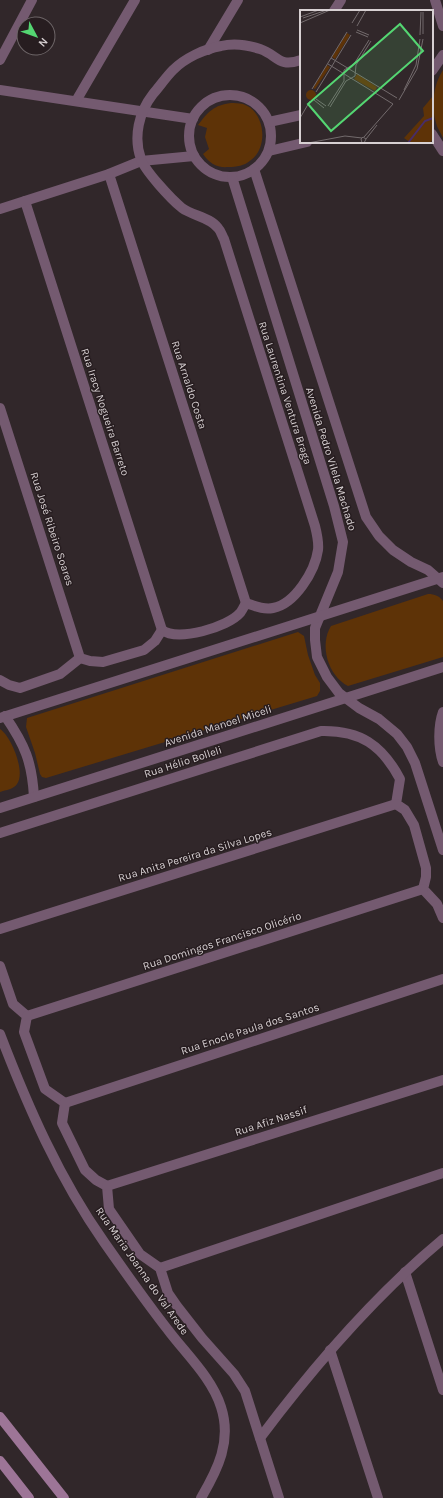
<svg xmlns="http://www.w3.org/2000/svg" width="443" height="1498" font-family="Karla,sans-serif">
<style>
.green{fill:#5e3307}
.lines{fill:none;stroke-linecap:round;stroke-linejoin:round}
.minor{stroke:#745a70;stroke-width:10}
.tertiary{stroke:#745a70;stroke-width:10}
.secondary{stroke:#9d7597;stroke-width:10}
.labels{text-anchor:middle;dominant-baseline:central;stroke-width:3;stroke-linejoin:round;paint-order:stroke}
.street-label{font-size:11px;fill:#d7d0d2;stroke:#271d20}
.inset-river{fill:none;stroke:#472d69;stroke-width:2}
.inset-road{fill:none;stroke:#736b6d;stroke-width:1}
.view{fill:#54d672;fill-opacity:0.15;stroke:#54d672;stroke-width:2}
.inset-edge{fill:none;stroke:#d7d0d2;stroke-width:2}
</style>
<rect width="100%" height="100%" fill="#31272a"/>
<g class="green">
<path d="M443 70V138C441 133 437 128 436 123 431 106 433 85 443 70Z"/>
<path d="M231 103C234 103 239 103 243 104 265 111 269 147 251 160 244 166 237 167 228 167 217 168 209 163 203 154L209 149 205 137 207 128 198 125C208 112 214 105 231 103Z"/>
<path d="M428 594C435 594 439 596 443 601V657L348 686C328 676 319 645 331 626Z"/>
<path d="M298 632 304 636 308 655 315 675 320 683V691L317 696 46 778 42 777 40 774 35 753 26 727 27 718Z"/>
<path d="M0 729C11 736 26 772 17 784 14 789 6 790 0 792Z"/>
</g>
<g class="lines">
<g class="minor">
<path d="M334 11 341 0"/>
<path d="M208 50 238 0"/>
<path d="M0 60 32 0"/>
<path d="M0 90 193 119"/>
<path d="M76 101 135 0"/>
<path d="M109 174 246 603"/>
<path d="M25 201 162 630"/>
<path d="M0 209 109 174 141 161 194 156"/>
<path d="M0 408 80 658"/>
<path d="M0 680 9 685 20 688 60 674 80 658 90 661 103 662 144 650 155 641 162 630C178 642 228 627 240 613 242 611 244 606 246 603 255 606 263 610 273 608 295 604 315 571 318 550 319 542 317 534 315 526L224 239C222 236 221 231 218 228 210 217 193 216 182 208 171 199 145 171 141 159 133 137 139 112 153 94 160 86 166 77 173 70 185 58 204 49 221 46 233 43 248 45 260 49 278 55 278 68 301 60"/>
<path d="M0 833 321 731C360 730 382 745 400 779L396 804 405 810 414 825 426 868V877L423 889 437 904 443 918"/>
<path d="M0 929 396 804"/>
<path d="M0 966 13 1004 27 1016 24 1032 45 1089 65 1103 62 1123 85 1170 96 1180 107 1186 109 1209 140 1254 160 1268 168 1293 177 1306 202 1338 234 1374 245 1391 279 1498"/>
<path d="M27 1016 423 889"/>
<path d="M0 1034C28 1107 59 1178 104 1242 125 1272 146 1302 168 1330 186 1354 212 1378 221 1407 232 1441 218 1469 201 1498"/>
<path d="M65 1103 443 979"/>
<path d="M107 1186 443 1080"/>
<path d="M160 1268 443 1173"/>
<path d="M405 1272 443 1390"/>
<path d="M330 1350 378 1498"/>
<path d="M260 1438C314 1366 373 1297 443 1239"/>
</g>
<g class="tertiary">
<path d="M435 0 443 26"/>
<path d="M432 71 443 55"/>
<circle cx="230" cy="136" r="41"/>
<path d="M269 122 301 115"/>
<path d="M432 134 443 151"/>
<path d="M269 151 307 142"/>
<path d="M254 169 366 517 379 536 393 550 411 562 428 570 443 583"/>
<path d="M232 177 334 506 343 542 338 572 315 628V640L317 657 327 677 339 693 359 708 379 719 397 734 407 747 415 763 443 850"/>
<path d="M443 712C438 726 438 747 443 762"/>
<path d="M5 716C25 745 32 762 34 797"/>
<path d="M0 718 443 577"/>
<path d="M0 808 443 667"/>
</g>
<g class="secondary">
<path d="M0 1417 64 1498"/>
<path d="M0 1461 29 1498"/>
</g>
</g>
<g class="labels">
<g class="street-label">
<text transform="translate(189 385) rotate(72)">Rua Arnaldo Costa</text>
<text transform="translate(285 393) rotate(72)">Rua Laurentina Ventura Braga</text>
<text transform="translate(105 412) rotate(72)">Rua Iracy Nogueira Barreto</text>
<text transform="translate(331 459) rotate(73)">Avenida Pedro Vilela Machado</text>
<text transform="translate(52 529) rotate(72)">Rua José Ribeiro Soares</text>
<text transform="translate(218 726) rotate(-18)">Avenida Manoel Miceli</text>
<text transform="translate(183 762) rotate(-18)">Rua Hélio Bolleli</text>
<text transform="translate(195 855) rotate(-17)">Rua Anita Pereira da Silva Lopes</text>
<text transform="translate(222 941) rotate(-18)">Rua Domingos Francisco Olicério</text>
<text transform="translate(250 1029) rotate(-18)">Rua Enocle Paula dos Santos</text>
<text transform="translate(271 1121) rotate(-18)">Rua Afiz Nassif</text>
<text transform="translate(142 1271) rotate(55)">Rua Maria Joanna do Val Arede</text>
</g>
</g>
<g transform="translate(300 10)">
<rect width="133" height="133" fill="#31272a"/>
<path d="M47 23 50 25 35 49 32 47ZM27 55 30 57 15 79 13 78ZM57 64 77 77 75 81 54 69ZM6 85a5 5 0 1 1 10 0a5 5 0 1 1-10 0ZM133 86V129L130 133H111L104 128 124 106 123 98Z" fill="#5e3307"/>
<path class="inset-river" d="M108 133 125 111 133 108"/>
<path class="inset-road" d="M0 7 19 0M3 8 27 0M0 13 30 0M52 13 60 0M57 16 66 0M57 20 69 25M56 22 68 27M123 24V2M120 25 121 2M31 48 97 88M28 54 93 94M12 79 47 22M104 80 116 55 120 29M16 82 51 25M16 89 26 96M14 90 24 98M99 90 117 59 123 29M28 96 44 71V60L54 54 69 30M30 97 46 71 55 66 56 55 71 31M0 108 10 91M64 127 93 94M66 129 77 115M8 133 45 126 62 128M62 133 61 129 63 127 66 129 64 133"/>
<path class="view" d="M100 14 123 41 31 121 8 94Z"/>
<rect width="133" height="133" class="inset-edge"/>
</g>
<g transform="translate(36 36) rotate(131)"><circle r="19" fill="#271d20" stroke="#6d6567"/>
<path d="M0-3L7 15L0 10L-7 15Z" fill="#54d672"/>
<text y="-6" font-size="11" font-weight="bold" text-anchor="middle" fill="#d7d0d2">N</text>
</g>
</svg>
